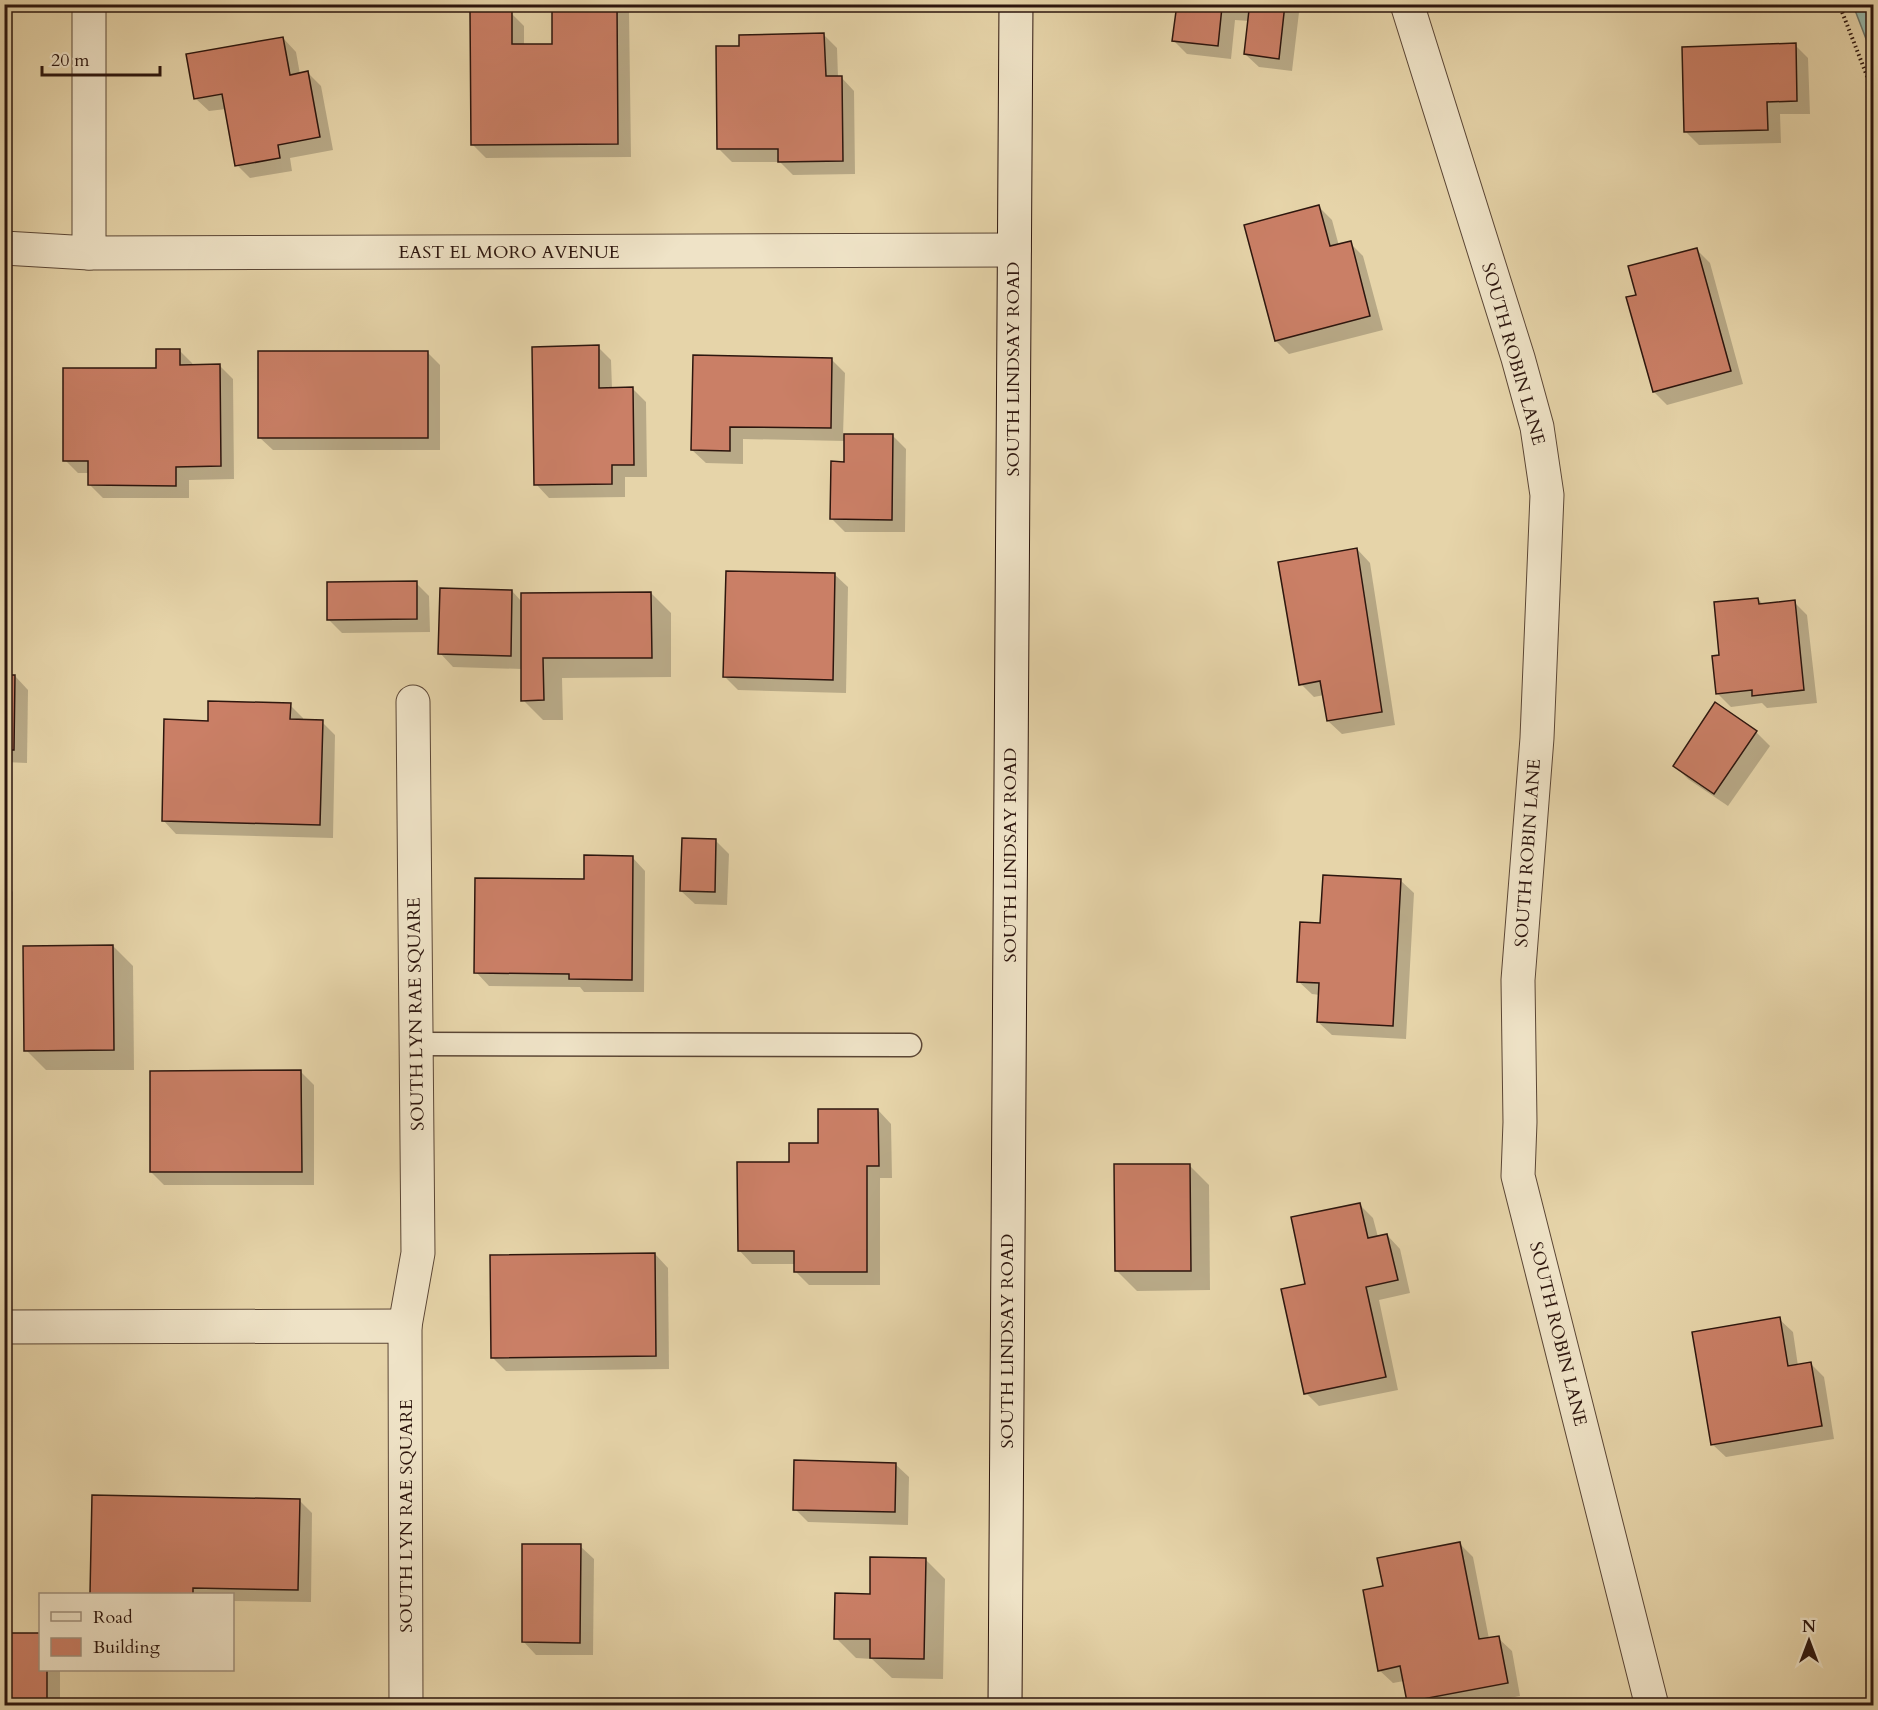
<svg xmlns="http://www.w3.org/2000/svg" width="1878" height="1710" font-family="Cardo,serif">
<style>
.water{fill:#96b8aa;stroke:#6c776c;stroke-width:1.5}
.shadow{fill:#0003}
.building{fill:#ca7f66;stroke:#2d160e;stroke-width:1.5}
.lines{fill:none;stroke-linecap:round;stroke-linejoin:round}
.lane-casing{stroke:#5b4635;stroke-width:25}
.street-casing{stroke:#5b4635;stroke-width:35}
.secondary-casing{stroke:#2d160e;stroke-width:35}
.path{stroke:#2d160e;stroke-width:4;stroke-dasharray:1.5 3;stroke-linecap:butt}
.lane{stroke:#efe3c7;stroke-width:22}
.street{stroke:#efe3c7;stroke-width:33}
.secondary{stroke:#efe3c7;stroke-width:33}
.labels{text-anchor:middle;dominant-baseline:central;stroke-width:4.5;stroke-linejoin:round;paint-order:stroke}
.street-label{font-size:18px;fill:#2d160e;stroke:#efe3c7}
</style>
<rect width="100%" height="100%" fill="#e6d4a9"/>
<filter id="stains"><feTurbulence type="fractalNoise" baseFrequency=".00333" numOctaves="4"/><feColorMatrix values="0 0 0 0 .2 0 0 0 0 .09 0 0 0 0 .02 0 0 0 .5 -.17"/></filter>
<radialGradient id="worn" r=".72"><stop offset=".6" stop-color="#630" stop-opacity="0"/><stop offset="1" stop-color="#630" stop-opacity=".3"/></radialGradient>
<path class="water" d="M1853 5H1873V57Z"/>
<g class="shadow">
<path d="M553 4H623L629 11 631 157 486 158 473 145 511 13 524 26V46L554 45Z"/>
<path d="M1178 4H1300L1292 71 1259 67 1245 54 1249 21 1235 20 1231 59 1187 54 1174 41Z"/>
<path d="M824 35 837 48 838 77H841L854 91 855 174 793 175 780 162H732L719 149 741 48Z"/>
<path d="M283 38 296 52 300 74 308 73 321 86 333 150 290 158 292 171 250 178 237 165 226 109 209 111 195 98Z"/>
<path d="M1795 45 1808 58 1810 114H1780L1781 143 1699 145 1686 132Z"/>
<path d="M1319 207 1332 220 1339 246 1350 243 1363 256 1383 330 1289 354 1276 341Z"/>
<path d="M1696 249 1710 263 1743 384 1667 405 1654 392Z"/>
<path d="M598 347 611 360 612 389H633L646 402 647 477H625V497L549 498 536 484Z"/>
<path d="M179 350 192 363 193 366H220L233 379 234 479 189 480V498H103L89 484V473H78L65 460 157 369Z"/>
<path d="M427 352 440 365V450H273L259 437Z"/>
<path d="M832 360 845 373 843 435 893 436 906 449 905 532H845L831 518 846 463V441L743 439V464L706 463 692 450Z"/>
<path d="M1357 549 1370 563 1395 725 1342 734 1328 721 1324 695 1314 697 1301 684Z"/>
<path d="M834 574 848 587 846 693 738 690 725 677Z"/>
<path d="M416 583 429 596 430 632 342 633 329 620Z"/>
<path d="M512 591 522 602 651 593 671 613V677L562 678 563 720H543L523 700 522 669 453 667 440 653Z"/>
<path d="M1758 599 1764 605 1794 602 1807 615 1817 703 1767 708 1762 703 1731 707 1717 693 1721 657Z"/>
<path d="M4 676H15L28 690 27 763 4 762Z"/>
<path d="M290 705 303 718V721L322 722 335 735 333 838 176 834 163 820 209 722Z"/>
<path d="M1715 705 1756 732 1770 746 1728 806 1688 779 1675 766Z"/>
<path d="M716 841 729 854 727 905 695 904 681 891Z"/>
<path d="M632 857 645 871 644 992H584L580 987 489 986 476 972 585 880Z"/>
<path d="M1400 880 1414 893 1406 1039 1332 1035 1318 1022 1320 995 1312 994 1298 981 1322 924Z"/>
<path d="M4 883 13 892 12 944H4Z"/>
<path d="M113 946 133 966 134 1070H46L26 1050Z"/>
<path d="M301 1072 314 1085V1185H164L151 1172Z"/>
<path d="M878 1110 891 1124 892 1178H880V1285H809L795 1271V1264H752L739 1250 820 1145Z"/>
<path d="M1189 1165 1209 1185 1210 1290 1137 1291 1117 1271Z"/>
<path d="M1360 1205 1373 1218 1378 1237 1387 1235 1400 1249 1410 1293 1379 1300 1398 1390 1319 1406 1306 1393 1307 1285Z"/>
<path d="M655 1254 668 1268 669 1369 506 1371 493 1358Z"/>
<path d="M1779 1319 1793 1332 1798 1366 1811 1364 1824 1377 1834 1439 1726 1457 1712 1444Z"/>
<path d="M895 1464 909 1477 908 1525 808 1522 795 1509Z"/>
<path d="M93 1497 299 1500 312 1513 311 1602 232 1601V1594H92Z"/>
<path d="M1459 1543 1473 1557 1489 1639 1498 1638 1512 1651 1520 1696 1468 1706H1412L1408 1701 1404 1681 1393 1683 1379 1670 1385 1587Z"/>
<path d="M580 1546 594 1559 593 1655H536L523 1641Z"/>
<path d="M925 1559 945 1579 943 1679 892 1678 872 1659 856 1658 836 1638 871 1595Z"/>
<path d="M4 1635H40V1670H60V1706H4Z"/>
</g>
<g class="building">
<path d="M552 4H617L618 144 471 145 470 11H512V44H552Z"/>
<path d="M1177 4H1285L1279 59 1244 54 1249 10 1222 7 1218 46 1172 41Z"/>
<path d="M824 33 826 76H842L843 161 778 162V149H717L716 46H739V35Z"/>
<path d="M283 37 290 75 308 71 320 137 278 145 280 158 235 166 222 94 194 99 186 54Z"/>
<path d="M1796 43 1797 101 1767 102 1768 130 1684 132 1682 47Z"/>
<path d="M1319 205 1330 246 1351 241 1370 316 1275 341 1244 225Z"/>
<path d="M1697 248 1731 371 1653 392 1626 297 1636 295 1628 266Z"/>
<path d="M599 345V388L633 387 634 465H612V484L534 485 532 347Z"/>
<path d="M156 349H180V365L220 364 221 466 176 467V486L88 485V461H63V368H156Z"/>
<rect x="258" y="351" width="170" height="87"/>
<path d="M693 355 832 358 831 428 730 427V451L691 450Z"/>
<path d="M844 434H893L892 520 830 519 831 461 844 462Z"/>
<path d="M1357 548 1382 712 1327 721 1320 681 1299 685 1278 562Z"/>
<path d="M726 571 835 573 833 680 723 677Z"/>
<path d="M417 581V619L327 620V582Z"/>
<path d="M440 588 512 590 511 656 438 654Z"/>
<path d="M651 592 652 658H543L544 700 521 701V593Z"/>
<path d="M1758 598 1759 604 1795 600 1804 690 1752 696V690L1716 694 1712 656 1719 655 1714 602Z"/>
<path d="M4 675H15L14 750H4Z"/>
<path d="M208 701 291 703 290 719 323 720 320 825 162 821 164 719 208 721Z"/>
<path d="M1715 702 1757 731 1714 794 1673 766Z"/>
<path d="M682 838 716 839 715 892 680 891Z"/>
<path d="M584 855 633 856 632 980 569 979V974L474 973 475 878 584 879Z"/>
<path d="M1323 875 1401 879 1393 1026 1317 1022 1319 983 1297 982 1300 922 1320 923Z"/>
<path d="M113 945 114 1050 24 1051 23 946Z"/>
<path d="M301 1070 302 1172H150V1071Z"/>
<path d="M818 1109H878L879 1166H867V1272H794V1251H738L737 1162H789V1143H818Z"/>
<path d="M1114 1164H1190L1191 1271H1115Z"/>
<path d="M1360 1203 1368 1238 1387 1234 1398 1280 1366 1287 1386 1377 1304 1394 1281 1289 1305 1284 1291 1217Z"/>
<path d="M655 1253 656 1356 491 1358 490 1255Z"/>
<path d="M1780 1317 1788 1366 1811 1362 1822 1426 1711 1445 1692 1332Z"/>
<path d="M794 1460 896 1463 895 1512 793 1510Z"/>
<path d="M92 1495 300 1499 298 1590 193 1588V1594H90Z"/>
<path d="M1460 1542 1479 1639 1499 1636 1508 1683 1407 1702 1400 1666 1378 1671 1363 1590 1383 1586 1377 1558Z"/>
<path d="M522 1544H581L580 1643 522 1642Z"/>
<path d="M870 1557 926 1558 924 1659 870 1658V1639H834L835 1593 870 1594Z"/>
<path d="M4 1633H40V1670H47V1706H4Z"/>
<path d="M511 1703 640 1704V1706H511Z"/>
</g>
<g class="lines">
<g class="lane-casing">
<path id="lane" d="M416 1044 910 1045"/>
</g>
<g class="street-casing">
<g id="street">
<path d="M1407 4 1518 358 1537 427 1547 495 1537 738 1518 980 1520 1122 1518 1176 1652 1706"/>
<path d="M4 248 89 253 1014 250"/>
<path d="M89 253V4"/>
<path d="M405 1326 418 1253 413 702"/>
<path d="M4 1327 405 1326 406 1706"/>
</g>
</g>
<g class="secondary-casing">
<path id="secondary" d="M1005 1706 1016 4"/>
</g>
<path class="path" d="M1839 4 1874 94"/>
<use href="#lane" class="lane"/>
<use href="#street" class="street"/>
<use href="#secondary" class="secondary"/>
</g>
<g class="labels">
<g class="street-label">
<text x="509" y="252">EAST EL MORO AVENUE</text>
<text transform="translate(1513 354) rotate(74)">SOUTH ROBIN LANE</text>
<text transform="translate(1013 369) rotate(-90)">SOUTH LINDSAY ROAD</text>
<text transform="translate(1528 853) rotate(-86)">SOUTH ROBIN LANE</text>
<text transform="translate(1010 855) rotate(-90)">SOUTH LINDSAY ROAD</text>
<text transform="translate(416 1014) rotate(-91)">SOUTH LYN RAE SQUARE</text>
<text transform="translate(1558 1334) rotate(76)">SOUTH ROBIN LANE</text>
<text transform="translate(1007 1341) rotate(-90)">SOUTH LINDSAY ROAD</text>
<text transform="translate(406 1516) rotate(-90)">SOUTH LYN RAE SQUARE</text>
</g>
</g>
<rect width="1878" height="1710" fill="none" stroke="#e6d4a9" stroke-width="24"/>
<rect x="6" y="6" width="1866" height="1698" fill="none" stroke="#2d160e" stroke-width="3"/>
<rect x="12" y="12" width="1854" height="1686" fill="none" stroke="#2d160e" stroke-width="1.5"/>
<rect x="39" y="1593" width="195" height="78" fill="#efe3c7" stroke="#a1917d" stroke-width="1.5"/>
<rect x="51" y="1612" width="30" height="9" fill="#efe3c7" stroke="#a1917d" stroke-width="1.5"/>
<text x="93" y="1623" font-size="18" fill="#2d160e">Road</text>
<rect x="51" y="1638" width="30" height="18" fill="#ca7f66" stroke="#a1917d" stroke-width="1.5"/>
<text x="93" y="1653" font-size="18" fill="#2d160e">Building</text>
<g transform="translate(1809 1641)" stroke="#efe3c7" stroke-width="4.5" paint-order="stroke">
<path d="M0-4.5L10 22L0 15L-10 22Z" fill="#2d160e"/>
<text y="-9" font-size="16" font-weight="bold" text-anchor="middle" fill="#2d160e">N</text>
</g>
<path d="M42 66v9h118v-9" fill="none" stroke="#2d160e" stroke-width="3"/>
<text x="51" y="66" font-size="18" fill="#2d160e" stroke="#efe3c7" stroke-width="4.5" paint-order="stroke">20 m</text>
<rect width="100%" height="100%" filter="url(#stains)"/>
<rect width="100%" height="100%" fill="url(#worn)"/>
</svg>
